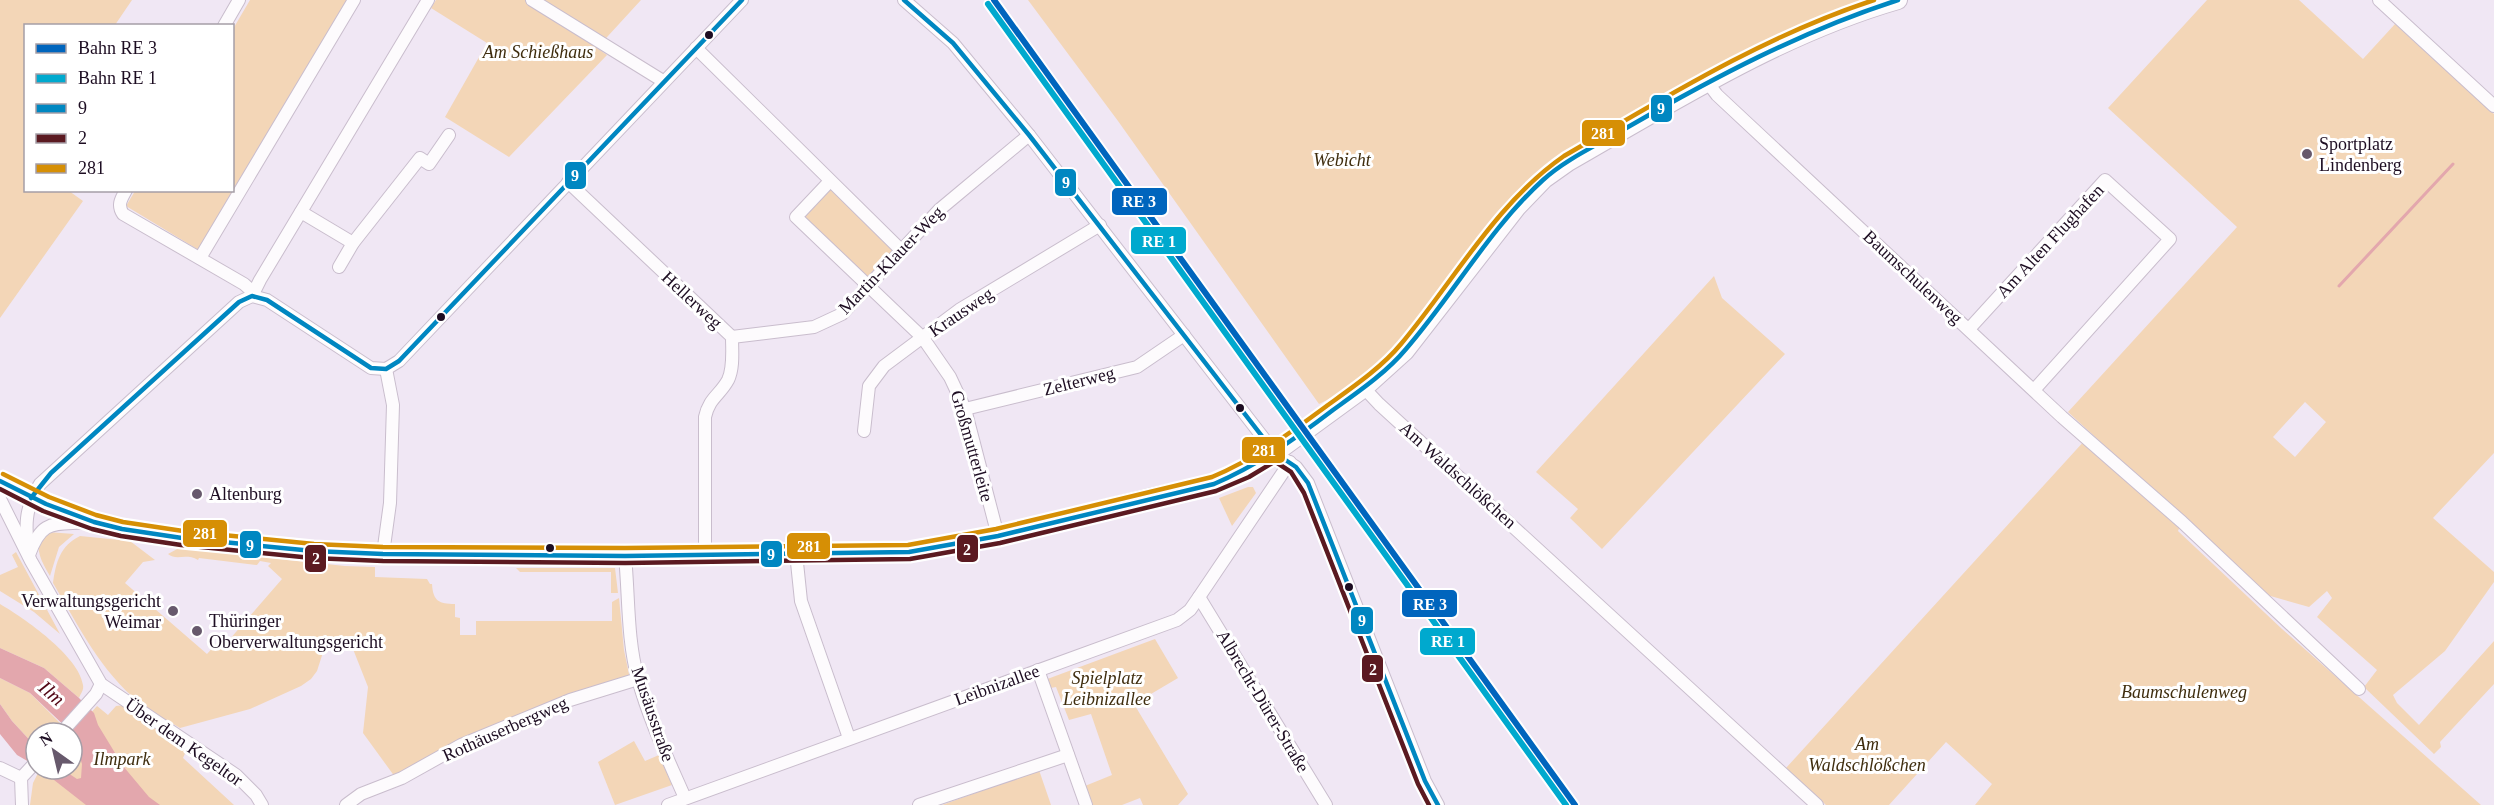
<svg xmlns="http://www.w3.org/2000/svg" width="2494" height="805" font-family="'Times New Roman',serif">
<style>
.green{fill:#f3d6b7;fill-rule:evenodd}
.water{fill:#e3a7ad}
.lines{fill:none;stroke-linecap:round;stroke-linejoin:round}
.stream{stroke:#e3a7ad;stroke-width:3}
.street-casing{stroke:#c9bdcd;stroke-width:14}
.primary-casing{stroke:#c9bdcd;stroke-width:20}
.street{stroke:#fdfbfd;stroke-width:12}
.primary{stroke:#fdfbfd;stroke-width:18}
.bus-1-casing{stroke:#fff;stroke-width:9}
.bus-2-casing{stroke:#fff;stroke-width:9}
.bus-3-casing{stroke:#fff;stroke-width:9}
.bus-1{stroke:#0087c1;stroke-width:4.5}
.bus-2{stroke:#5b1a21;stroke-width:4.5}
.bus-3{stroke:#d68f05;stroke-width:4.5}
.rail-1-casing{stroke:#fff;stroke-width:10}
.rail-2-casing{stroke:#fff;stroke-width:10}
.rail-1{stroke:#0065bd;stroke-width:6}
.rail-2{stroke:#00a9ce;stroke-width:6}
.bus-dot{fill:#1d0d22;stroke:#fff;stroke-width:2}
.poi-dot{fill:#67596c;stroke:#fff;stroke-width:2}
.labels{text-anchor:middle;dominant-baseline:central;stroke-width:6;stroke-linejoin:round;paint-order:stroke}
.park-label{font-size:18px;font-style:italic;fill:#3f2d0e;stroke:#fff}
.poi-label{font-size:18px;fill:#1d0d22;stroke:#fff;text-anchor:start}
.street-label{font-size:18px;fill:#1d0d22;stroke:#fff}
.water-label{font-size:20px;font-style:italic;fill:#530816;stroke:#fff}
.line-badge{stroke:#fff;stroke-width:2}
.badge-label{font-size:16px;text-anchor:middle;font-weight:bold;fill:#fff}
</style>
<rect width="100%" height="100%" fill="#f0e7f4"/>
<g class="green">
<path d="M0 0H132L115 25 26 26V190L69 191 83 201 0 318Z"/>
<path d="M250 0H349L199 249H197L126 206 135 191 232 190 233 29Z"/>
<path d="M436 0H641L597 48 607 55 509 157 445 117 487 43 431 8Z"/>
<path d="M1028 0H1873L1565 156 1389 356 1343 392 1319 404 1118 121Z"/>
<path d="M2207 0H2299L2363 59 2395 24 2494 114V453L2433 518 2494 572V582L2445 651 2393 695 2397 703 2419 725 2494 641V684L2440 742 2441 747 2434 754 2364 687 2377 670 2317 617 2332 598 2327 591 2309 607 2267 595 2068 412 2237 227 2108 108ZM2305 402 2326 422 2295 457 2273 437Z"/>
<path d="M830 189 893 250 867 277 803 216Z"/>
<path d="M1714 276 1722 298 1785 354 1602 549 1570 518 1578 509 1536 472Z"/>
<path d="M2086 439 2180 526 2178 531 2282 629 2481 805H1975L1992 784 1946 742 1889 805H1826L1786 768Z"/>
<path d="M1248 487H1253L1256 493 1232 526 1219 498Z"/>
<path d="M48 532 74 534 59 547 50 576C43 564 38 556 38 541Z"/>
<path d="M80 536 130 541 155 560 143 562 125 583 207 654 224 635 229 640 282 579 268 566 271 563 260 561 257 565 199 558 198 560C186 553 176 561 168 554L179 548 345 566 375 567V577L427 579 430 584H432C433 601 439 604 455 604V617L460 618V635H476V621H612V602L619 598 624 650 630 679 457 740 395 777 363 733 368 687 351 644 325 646 317 671 311 679 301 686 250 709 180 728C167 720 152 713 140 703 101 672 78 625 53 583 56 562 60 546 80 536Z"/>
<path d="M16 552 60 634 34 612 0 591V575L18 567 12 555Z"/>
<path d="M516 568H615L618 593H611V572H520Z"/>
<path d="M0 604C24 618 79 656 83 685 84 690 81 693 79 698L44 668 0 648Z"/>
<path d="M1155 639 1178 678 1134 704 1188 794 1178 805H1143L1140 798 1122 805H1086L1080 788 1112 775 1091 714 1069 720 1056 687 1045 689 1042 681Z"/>
<path d="M0 678 30 693 70 733H36V747L12 721 0 704Z"/>
<path d="M125 705 187 749 183 758 234 805H30L33 783 40 769H72V734L97 706 108 715 116 706Z"/>
<path d="M634 741 645 761 659 755 672 785 615 805 598 762Z"/>
<path d="M1039 770 1051 805H942Z"/>
</g>
<g class="water">
<path d="M0 648 44 668 79 698 94 713 98 725 123 766 149 797 160 805H86L40 769H62L77 779 81 778 82 764 72 733 30 693 0 678Z"/>
<path d="M0 704 12 721 36 747V766L17 755 0 734Z"/>
</g>
<g class="lines">
<path class="stream" d="M2339 286 2453 164"/>
<g class="street-casing">
<g id="street">
<path d="M532 0 663 81"/>
<path d="M904 0 953 43 1029 135 1275 453 1296 467 1308 483 1425 781 1438 805"/>
<path d="M2379 0 2494 106"/>
<path d="M224 26 239 0"/>
<path d="M696 48 901 250"/>
<path d="M1708 83 1717 95 2062 417 2182 522 2359 689"/>
<path d="M830 181 796 217 923 338 950 377 965 409 998 536"/>
<path d="M568 182 732 337C732 350 734 368 728 380 720 395 709 398 705 417V554"/>
<path d="M126 190C121 199 117 205 123 214L244 284 253 292"/>
<path d="M301 212 353 243"/>
<path d="M200 258 354 0"/>
<path d="M339 267 353 243 420 158 429 164 449 135"/>
<path d="M252 296 260 280 428 0"/>
<path d="M1969 329 2105 180 2170 239 2034 390"/>
<path d="M732 337 814 327 842 314 939 210 1029 135"/>
<path d="M1364 388 1379 404 1817 805"/>
<path d="M965 409 1137 367 1184 335"/>
<path d="M864 431 869 386 884 366 959 310 1100 225"/>
<path d="M0 499 31 561 101 684 236 775 256 795 262 805"/>
<path d="M796 553 801 601 849 738"/>
<path d="M383 554 390 503 393 405 386 369"/>
<path d="M29 555C42 518 54 525 88 522"/>
<path d="M29 556C25 528 24 508 40 484L239 302 252 296 267 300 371 368 386 369 399 361 742 0"/>
<path d="M625 556C629 597 627 639 638 679 649 720 668 759 685 798"/>
<path d="M1199 597 1326 805"/>
<path d="M1038 670 1086 805"/>
<path d="M61 733 96 694 101 684"/>
<path d="M0 768 21 778"/>
<path d="M22 805 21 778 36 762"/>
<path d="M346 805 361 794 402 778 461 745 570 700 638 679"/>
<path d="M668 805 1177 620 1190 610 1199 597 1290 462"/>
<path d="M919 805 1068 755"/>
</g>
</g>
<g class="primary-casing">
<path id="primary" d="M0 481 46 504 94 522 122 529 182 538 313 551 383 554 625 556 909 552 998 536 1153 497 1214 484 1245 471 1275 453 1364 388 1405 351 1517 207 1544 179 1568 162C1673 102 1780 34 1898 0"/>
</g>
<use href="#street" class="street"/>
<use href="#primary" class="primary"/>
<g class="bus-1-casing">
<g id="bus-1">
<path d="M904 0 953 43 1029 135 1275 453 1296 467 1308 483 1425 781 1438 805"/>
<path d="M0 481 46 504 94 522 122 529 182 538 313 551 383 554 625 556 909 552 998 536 1214 484C1258 465 1295 439 1333 410 1358 392 1386 373 1406 349 1453 295 1490 228 1543 180 1567 158 1600 144 1628 127 1715 77 1802 31 1898 0"/>
<path d="M31 498 51 473 239 302 252 296 267 300 371 368 386 369 399 361 742 0"/>
</g>
</g>
<g class="bus-2-casing">
<g id="bus-2">
<path d="M1271 459 1291 472 1304 493 1418 784 1429 805"/>
<path d="M0 489 43 511 92 529 121 536 181 545 312 558 383 561 625 563 910 559 1000 543 1216 491 1249 477 1279 459"/>
</g>
</g>
<g class="bus-3-casing">
<path id="bus-3" d="M3 474 49 497 96 515 123 522 183 531 314 544 383 547 625 548 908 545 996 529 1212 477C1255 459 1290 433 1328 405 1353 387 1381 368 1401 344 1454 281 1496 203 1564 156 1664 98 1764 36 1874 0"/>
</g>
<use href="#bus-1" class="bus-1"/>
<use href="#bus-2" class="bus-2"/>
<use href="#bus-3" class="bus-3"/>
<g class="rail-1-casing">
<path id="rail-1" d="M994 0 1575 805"/>
</g>
<g class="rail-2-casing">
<path id="rail-2" d="M988 4 1566 805"/>
</g>
<use href="#rail-1" class="rail-1"/>
<use href="#rail-2" class="rail-2"/>
</g>
<g class="bus-dot">
<circle cx="709" cy="35" r="5"/>
<circle cx="441" cy="317" r="5"/>
<circle cx="1240" cy="408" r="5"/>
<circle cx="550" cy="548" r="5"/>
<circle cx="1349" cy="587" r="5"/>
</g>
<g class="poi-dot">
<circle cx="2307" cy="154" r="6"/>
<circle cx="197" cy="494" r="6"/>
<circle cx="173" cy="611" r="6"/>
<circle cx="197" cy="631" r="6"/>
</g>
<g class="labels">
<g class="park-label">
<text x="538" y="52">Am Schießhaus</text>
<text x="1342" y="160">Webicht</text>
<text x="1107" y="678">Spielplatz<tspan x="1107" dy="21">Leibnizallee</tspan></text>
<text x="2184" y="692">Baumschulenweg</text>
<text x="1867" y="744">Am<tspan x="1867" dy="21">Waldschlößchen</tspan></text>
<text x="122" y="759">Ilmpark</text>
</g>
<g class="poi-label">
<text x="2319" y="144">Sportplatz<tspan x="2319" dy="21">Lindenberg</tspan></text>
<text x="209" y="494">Altenburg</text>
<text x="161" y="601" text-anchor="end">Verwaltungsgericht<tspan x="161" dy="21">Weimar</tspan></text>
<text x="209" y="621">Thüringer<tspan x="209" dy="21">Oberverwaltungsgericht</tspan></text>
</g>
<g class="street-label">
<text transform="translate(2050 241) rotate(-47)">Am Alten Flughafen</text>
<text transform="translate(891 260) rotate(-46)">Martin-Klauer-Weg</text>
<text transform="translate(1913 277) rotate(43)">Baumschulenweg</text>
<text transform="translate(692 300) rotate(43)">Hellerweg</text>
<text transform="translate(961 312) rotate(-34)">Krausweg</text>
<text transform="translate(1079 381) rotate(-14)">Zelterweg</text>
<text transform="translate(972 446) rotate(74)">Großmutterleite</text>
<text transform="translate(1458 475) rotate(42)">Am Waldschlößchen</text>
<text transform="translate(997 685) rotate(-20)">Leibnizallee</text>
<text transform="translate(1263 701) rotate(59)">Albrecht-Dürer-Straße</text>
<text transform="translate(653 714) rotate(71)">Musäusstraße</text>
<text transform="translate(505 729) rotate(-24)">Rothäuserbergweg</text>
<text transform="translate(184 742) rotate(35)">Über dem Kegeltor</text>
</g>
<g class="water-label">
<text transform="translate(52 693) rotate(41)">Ilm</text>
</g>
</g>
<g class="line-badge">
<rect x="1650" y="94" width="23" height="29" rx="6" fill="#0087c1"/>
<rect x="1581" y="119" width="45" height="28" rx="6" fill="#d68f05"/>
<rect x="564" y="161" width="23" height="29" rx="6" fill="#0087c1"/>
<rect x="1054" y="168" width="23" height="29" rx="6" fill="#0087c1"/>
<rect x="1111" y="187" width="57" height="29" rx="6" fill="#0065bd"/>
<rect x="1130" y="226" width="57" height="29" rx="6" fill="#00a9ce"/>
<rect x="1241" y="436" width="45" height="28" rx="6" fill="#d68f05"/>
<rect x="182" y="519" width="46" height="29" rx="6" fill="#d68f05"/>
<rect x="239" y="530" width="23" height="29" rx="6" fill="#0087c1"/>
<rect x="786" y="532" width="45" height="28" rx="6" fill="#d68f05"/>
<rect x="956" y="534" width="23" height="29" rx="6" fill="#5b1a21"/>
<rect x="760" y="540" width="23" height="28" rx="6" fill="#0087c1"/>
<rect x="304" y="544" width="23" height="29" rx="6" fill="#5b1a21"/>
<rect x="1401" y="589" width="57" height="29" rx="6" fill="#0065bd"/>
<rect x="1350" y="606" width="24" height="29" rx="6" fill="#0087c1"/>
<rect x="1419" y="627" width="57" height="29" rx="6" fill="#00a9ce"/>
<rect x="1361" y="654" width="23" height="29" rx="6" fill="#5b1a21"/>
</g>
<g class="badge-label">
<text x="1661" y="114">9</text>
<text x="1603" y="139">281</text>
<text x="575" y="181">9</text>
<text x="1066" y="188">9</text>
<text x="1139" y="207">RE 3</text>
<text x="1159" y="247">RE 1</text>
<text x="1264" y="456">281</text>
<text x="205" y="539">281</text>
<text x="250" y="551">9</text>
<text x="809" y="552">281</text>
<text x="967" y="555">2</text>
<text x="771" y="560">9</text>
<text x="316" y="564">2</text>
<text x="1430" y="610">RE 3</text>
<text x="1362" y="626">9</text>
<text x="1448" y="647">RE 1</text>
<text x="1373" y="675">2</text>
</g>
<rect x="24" y="24" width="210" height="168" fill="#ffffff" stroke="#a59ea7" stroke-width="1.5"/>
<rect x="36" y="44" width="30" height="9" fill="#0065bd" stroke="#a59ea7" stroke-width="1.5"/>
<text x="78" y="54" font-size="18" fill="#1d0d22">Bahn RE 3</text>
<rect x="36" y="74" width="30" height="9" fill="#00a9ce" stroke="#a59ea7" stroke-width="1.5"/>
<text x="78" y="84" font-size="18" fill="#1d0d22">Bahn RE 1</text>
<rect x="36" y="104" width="30" height="9" fill="#0087c1" stroke="#a59ea7" stroke-width="1.5"/>
<text x="78" y="114" font-size="18" fill="#1d0d22">9</text>
<rect x="36" y="134" width="30" height="9" fill="#5b1a21" stroke="#a59ea7" stroke-width="1.5"/>
<text x="78" y="144" font-size="18" fill="#1d0d22">2</text>
<rect x="36" y="164" width="30" height="9" fill="#d68f05" stroke="#a59ea7" stroke-width="1.5"/>
<text x="78" y="174" font-size="18" fill="#1d0d22">281</text>
<g transform="translate(54 751) rotate(326)"><circle r="28" fill="#ffffff" stroke="#a59ea7" stroke-width="1.5"/>
<path d="M0-4.5L10 22L0 15L-10 22Z" fill="#67596c"/>
<text y="-9" font-size="16" font-weight="bold" text-anchor="middle" fill="#1d0d22">N</text>
</g>
</svg>
